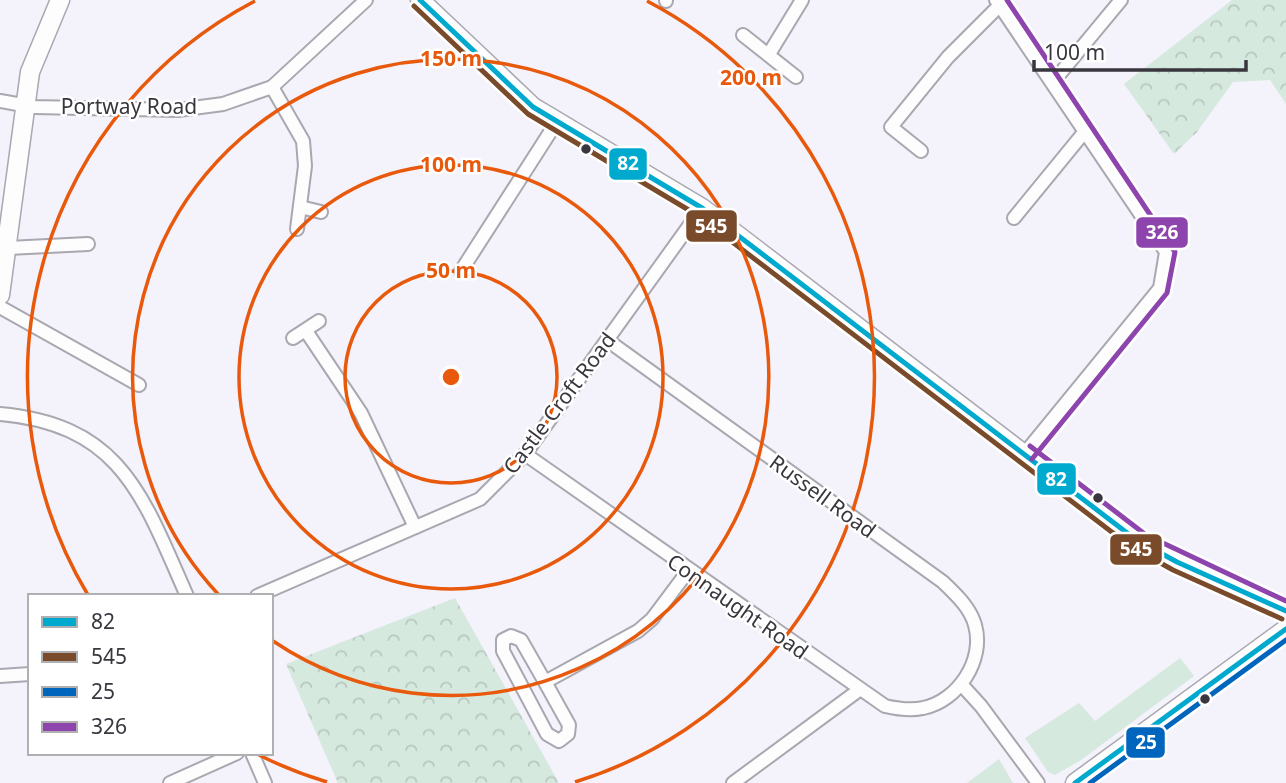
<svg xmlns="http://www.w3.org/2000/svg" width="1286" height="783" font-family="'Noto Sans',sans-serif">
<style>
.grass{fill:#d5e9de}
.forest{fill:url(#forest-crowns)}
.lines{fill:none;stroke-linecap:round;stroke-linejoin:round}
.street-casing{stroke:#a9a7af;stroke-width:16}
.secondary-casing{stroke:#a9a7af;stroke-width:21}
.street{stroke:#fdfdfe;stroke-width:12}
.secondary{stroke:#fdfdfe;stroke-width:18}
.bus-1-casing{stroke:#fff;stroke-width:10}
.bus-2-casing{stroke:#fff;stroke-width:10}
.bus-3-casing{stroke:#fff;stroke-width:10}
.bus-4-casing{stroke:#fff;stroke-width:10}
.bus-1{stroke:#00a9ce;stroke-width:5}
.bus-2{stroke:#7a4b2a;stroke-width:5}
.bus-3{stroke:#0065bd;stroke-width:5}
.bus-4{stroke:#8e44ad;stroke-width:5}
.ring{fill:none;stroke:#e8590c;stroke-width:3.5}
.bus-dot{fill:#39363e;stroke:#fff;stroke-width:2.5}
.labels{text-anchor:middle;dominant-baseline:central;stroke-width:5;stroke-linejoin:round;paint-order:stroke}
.street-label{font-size:21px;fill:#39363e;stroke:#fff}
.centre{fill:#e8590c;stroke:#fff;stroke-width:3.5}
.ring-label{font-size:21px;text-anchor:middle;font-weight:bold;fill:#e8590c;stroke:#fff;stroke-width:5;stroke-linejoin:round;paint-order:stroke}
.line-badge{stroke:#fff;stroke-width:2.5}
.badge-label{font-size:19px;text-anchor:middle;font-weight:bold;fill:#fff}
</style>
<defs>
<pattern id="forest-crowns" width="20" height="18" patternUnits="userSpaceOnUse" patternTransform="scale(1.75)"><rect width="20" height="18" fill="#d5e9de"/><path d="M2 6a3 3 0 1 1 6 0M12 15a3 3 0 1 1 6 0" fill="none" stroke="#b8c8c0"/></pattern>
</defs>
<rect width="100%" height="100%" fill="#f4f2fb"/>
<g class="grass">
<path d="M1180 658 1194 676 1081 760 1055 775 1048 772 1025 738 1079 703 1095 721Z"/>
<path d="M999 759 1013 783H967Z"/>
</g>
<g class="forest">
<path d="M1232 0H1286V104L1270 80 1233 82 1197 132 1174 154 1124 84Z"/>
<path d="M455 598 559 783H338L286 664Z"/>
</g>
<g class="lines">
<g class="street-casing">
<g id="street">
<path d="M666 0V1"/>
<path d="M996 0 1166 252 1160 288 1025 453"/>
<path d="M743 35 796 77"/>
<path d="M769 54 802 0"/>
<path d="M1053 82 1121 0"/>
<path d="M272 87 303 141 305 166 297 229"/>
<path d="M0 101 34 107 178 110 223 104 272 87 366 0"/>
<path d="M921 151 891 127 948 57 999 6"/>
<path d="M300 207 321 212"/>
<path d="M1014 218 1086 130"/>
<path d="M8 248 88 244"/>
<path d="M461 271 556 123"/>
<path d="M0 307 139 385"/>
<path d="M306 331 361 413 415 527"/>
<path d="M293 338 319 321"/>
<path d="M0 414C122 425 143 497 187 596"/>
<path d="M525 454 885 706C898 709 910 711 923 708 958 701 985 660 975 625 970 607 956 595 943 582L607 340"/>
<path d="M257 596 480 499 525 454 702 208"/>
<path d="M0 676 30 674"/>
<path d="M545 682 569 725 568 734 559 741 547 734 503 651V640L511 636 521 640 545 682 638 631 652 619 688 571"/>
<path d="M961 684 981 706 1038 783"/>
<path d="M252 753 265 783"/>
<path d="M170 783 237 753"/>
<path d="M733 783 859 690"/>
</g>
</g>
<g class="secondary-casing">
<g id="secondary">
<path d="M420 0 533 107 702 208 1135 539 1177 562 1286 611"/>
<path d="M0 295 30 72 60 0"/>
<path d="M1075 783 1286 629"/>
</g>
</g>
<use href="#street" class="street"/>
<use href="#secondary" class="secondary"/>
<g class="bus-1-casing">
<g id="bus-1">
<path d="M420 0 533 107 702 208 1135 539 1177 562 1286 611"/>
<path d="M1075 783 1286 629"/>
</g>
</g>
<g class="bus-2-casing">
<path id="bus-2" d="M414 6 528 114 697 215 1130 546 1173 570 1282 619"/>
</g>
<g class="bus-3-casing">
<path id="bus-3" d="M1090 783 1286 640"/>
</g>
<g class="bus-4-casing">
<g id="bus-4">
<path d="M1007 0 1175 252 1167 293 1032 459"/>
<path d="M1030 446 1146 535 1286 601"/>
</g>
</g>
<use href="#bus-1" class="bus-1"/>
<use href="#bus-2" class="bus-2"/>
<use href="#bus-3" class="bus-3"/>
<use href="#bus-4" class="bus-4"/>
</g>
<g class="ring">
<circle cx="451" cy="377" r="106"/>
<circle cx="451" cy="377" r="212"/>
<path d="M218 594A318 318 0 1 1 273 641"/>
<path d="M327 782A424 424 0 0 1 259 755M88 595A424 424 0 0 1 255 1M647 1A424 424 0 0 1 575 782"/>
</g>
<g class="bus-dot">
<circle cx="586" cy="149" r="6"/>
<circle cx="1098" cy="498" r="6"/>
<circle cx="1205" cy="699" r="6"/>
</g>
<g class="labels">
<g class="street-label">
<text x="129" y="106">Portway Road</text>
<text transform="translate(559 403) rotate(-53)">Castle Croft Road</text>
<text transform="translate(823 496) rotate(36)">Russell Road</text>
<text transform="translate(738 606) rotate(35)">Connaught Road</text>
</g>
</g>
<circle cx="451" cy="377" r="10" class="centre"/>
<g class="ring-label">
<text x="451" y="66">150 m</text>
<text x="751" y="85">200 m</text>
<text x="451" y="172">100 m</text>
<text x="451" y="278">50 m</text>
</g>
<g class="line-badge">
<rect x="608" y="147" width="40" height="34" rx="7" fill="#00a9ce"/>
<rect x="685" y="209" width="53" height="34" rx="7" fill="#7a4b2a"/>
<rect x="1135" y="216" width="54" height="33" rx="7" fill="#8e44ad"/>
<rect x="1036" y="462" width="41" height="34" rx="7" fill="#00a9ce"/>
<rect x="1109" y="533" width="54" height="33" rx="7" fill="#7a4b2a"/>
<rect x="1125" y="726" width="41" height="33" rx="7" fill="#0065bd"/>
</g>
<g class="badge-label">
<text x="628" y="170">82</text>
<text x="711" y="233">545</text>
<text x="1162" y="239">326</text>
<text x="1056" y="486">82</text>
<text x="1136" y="556">545</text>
<text x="1146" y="749">25</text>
</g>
<rect x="28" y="594" width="245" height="161" fill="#ffffff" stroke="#b0afb2" stroke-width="2"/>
<rect x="42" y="617" width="35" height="10" fill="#00a9ce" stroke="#b0afb2" stroke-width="2"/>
<text x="91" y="629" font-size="21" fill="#39363e">82</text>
<rect x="42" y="652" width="35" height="10" fill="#7a4b2a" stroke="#b0afb2" stroke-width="2"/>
<text x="91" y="664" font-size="21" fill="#39363e">545</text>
<rect x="42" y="687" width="35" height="10" fill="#0065bd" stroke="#b0afb2" stroke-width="2"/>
<text x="91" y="699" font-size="21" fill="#39363e">25</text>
<rect x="42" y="722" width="35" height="10" fill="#8e44ad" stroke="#b0afb2" stroke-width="2"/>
<text x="91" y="734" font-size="21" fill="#39363e">326</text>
<path d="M1034 60v10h212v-10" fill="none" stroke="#39363e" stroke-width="3.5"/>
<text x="1044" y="60" font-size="21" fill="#39363e" stroke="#ffffff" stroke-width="5" paint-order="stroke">100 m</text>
</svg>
